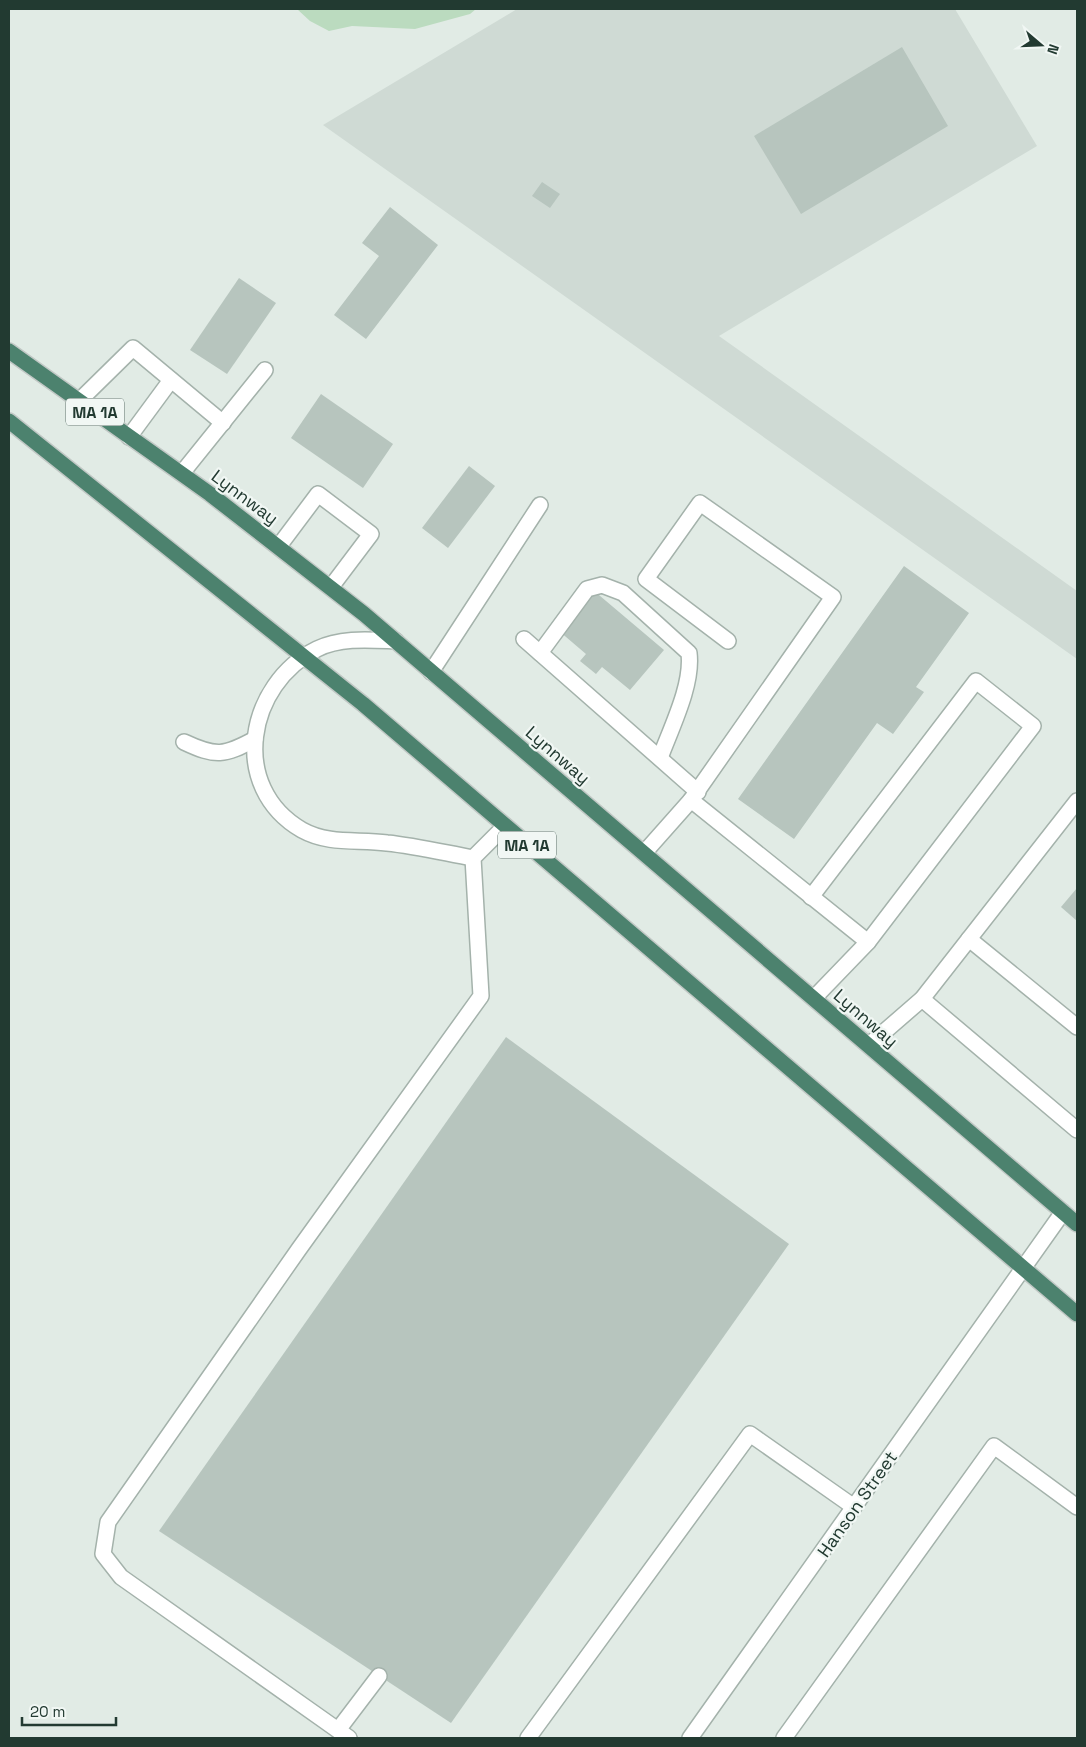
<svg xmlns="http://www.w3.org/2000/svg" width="1086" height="1747" font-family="'Space Grotesk',sans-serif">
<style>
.built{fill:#cfdad4}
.green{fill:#bbdbbf}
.building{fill:#b7c5be}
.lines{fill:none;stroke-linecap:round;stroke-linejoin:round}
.service-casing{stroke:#a4b2ab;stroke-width:18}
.minor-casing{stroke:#a4b2ab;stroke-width:18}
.trunk-casing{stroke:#c1c8c5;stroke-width:18}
.service{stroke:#fff;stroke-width:15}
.minor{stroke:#fff;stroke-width:15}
.trunk{stroke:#4c826e;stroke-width:15}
.labels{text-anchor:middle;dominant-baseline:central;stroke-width:4.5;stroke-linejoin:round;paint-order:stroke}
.shield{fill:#f1f7f4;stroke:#60736c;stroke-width:1}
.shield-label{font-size:16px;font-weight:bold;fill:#223a31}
.street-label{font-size:18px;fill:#223a31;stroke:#f1f7f4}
</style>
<rect width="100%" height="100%" fill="#e1ebe5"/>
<path class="built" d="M517 9H955L1037 146 719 336 1077 591V659L323 125Z"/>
<path class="green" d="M297 9H476L470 14 415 29 352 26 329 31 310 21Z"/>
<g class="building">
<path d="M902 47 948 126 801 214 754 136Z"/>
<path d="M542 182 560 194 550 208 532 196Z"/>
<path d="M390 207 438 245 366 339 334 315 379 256 362 243Z"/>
<path d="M239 278 276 303 227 374 190 350Z"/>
<path d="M321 394 393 444 363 488 291 438Z"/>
<path d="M469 466 495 486 448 548 422 528Z"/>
<path d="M904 566 969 613 916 687 924 692 893 734 877 723 794 839 738 799Z"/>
<path d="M593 590 664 650 630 690 602 667 596 674 580 661 586 654 559 631Z"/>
<path d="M1077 888V921L1061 907Z"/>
<path d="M506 1037 789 1244 451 1723 159 1531Z"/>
</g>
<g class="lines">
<g class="service-casing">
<g id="service">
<path d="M79 401 133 348 223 423"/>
<path d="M129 437 171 380"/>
<path d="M182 473 265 370"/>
<path d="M279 546 318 494 371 534 331 587"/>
<path d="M524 639 698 792"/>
<path d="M396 641C371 640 341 637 317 649 247 684 228 787 302 830 329 845 358 839 387 843 416 846 445 853 473 858"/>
<path d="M540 653 587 589 602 585 623 593 689 653C693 685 671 728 660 758"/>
<path d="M431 672 540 505"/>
<path d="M184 742C216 757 224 756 255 739"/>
<path d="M691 800 833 597 700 503 646 579 728 641"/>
<path d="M644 853 691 800 868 942 814 998"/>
<path d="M811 897 976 681 1033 726 868 942"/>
<path d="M969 939 1077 1027"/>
<path d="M922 999 1077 1130"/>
<path d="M869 1045 922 999 1077 801"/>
<path d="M338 1730 379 1676"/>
<path d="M349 1738 121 1577 103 1554 108 1522 299 1249 481 996 473 858 505 826"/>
<path d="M528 1738 750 1434 854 1507"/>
<path d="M784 1738 994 1446 1077 1507"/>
</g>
</g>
<g class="minor-casing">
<path id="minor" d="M690 1738 1063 1212"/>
</g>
<g class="trunk-casing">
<g id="trunk">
<path d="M9 351 210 494 364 614 1077 1224"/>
<path d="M9 421 363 704 1077 1314"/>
</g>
</g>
<use href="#service" class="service"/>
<use href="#minor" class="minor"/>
<use href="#trunk" class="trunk"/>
</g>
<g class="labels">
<g class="shield">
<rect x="66" y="398.5" width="58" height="27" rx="4"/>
<rect x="498" y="831.5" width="58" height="27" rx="4"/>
</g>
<g class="shield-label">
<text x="95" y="412">MA 1A</text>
<text x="527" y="845">MA 1A</text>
</g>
<g class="street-label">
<text transform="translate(245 497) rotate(37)">Lynnway</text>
<text transform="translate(558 755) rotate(41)">Lynnway</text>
<text transform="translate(866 1018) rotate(41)">Lynnway</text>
<text transform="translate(857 1504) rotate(-55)">Hanson Street</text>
</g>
</g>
<rect width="1086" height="1747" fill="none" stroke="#223a31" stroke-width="20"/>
<g transform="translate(1041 45) rotate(109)" stroke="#f1f7f4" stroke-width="4" paint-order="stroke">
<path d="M0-4L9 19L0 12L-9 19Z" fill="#223a31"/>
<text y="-8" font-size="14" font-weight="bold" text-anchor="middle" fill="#223a31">N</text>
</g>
<path d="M22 1717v8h94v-8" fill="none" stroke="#223a31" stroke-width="2.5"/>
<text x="30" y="1717" font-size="15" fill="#223a31" stroke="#f1f7f4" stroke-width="4" paint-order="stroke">20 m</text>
</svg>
